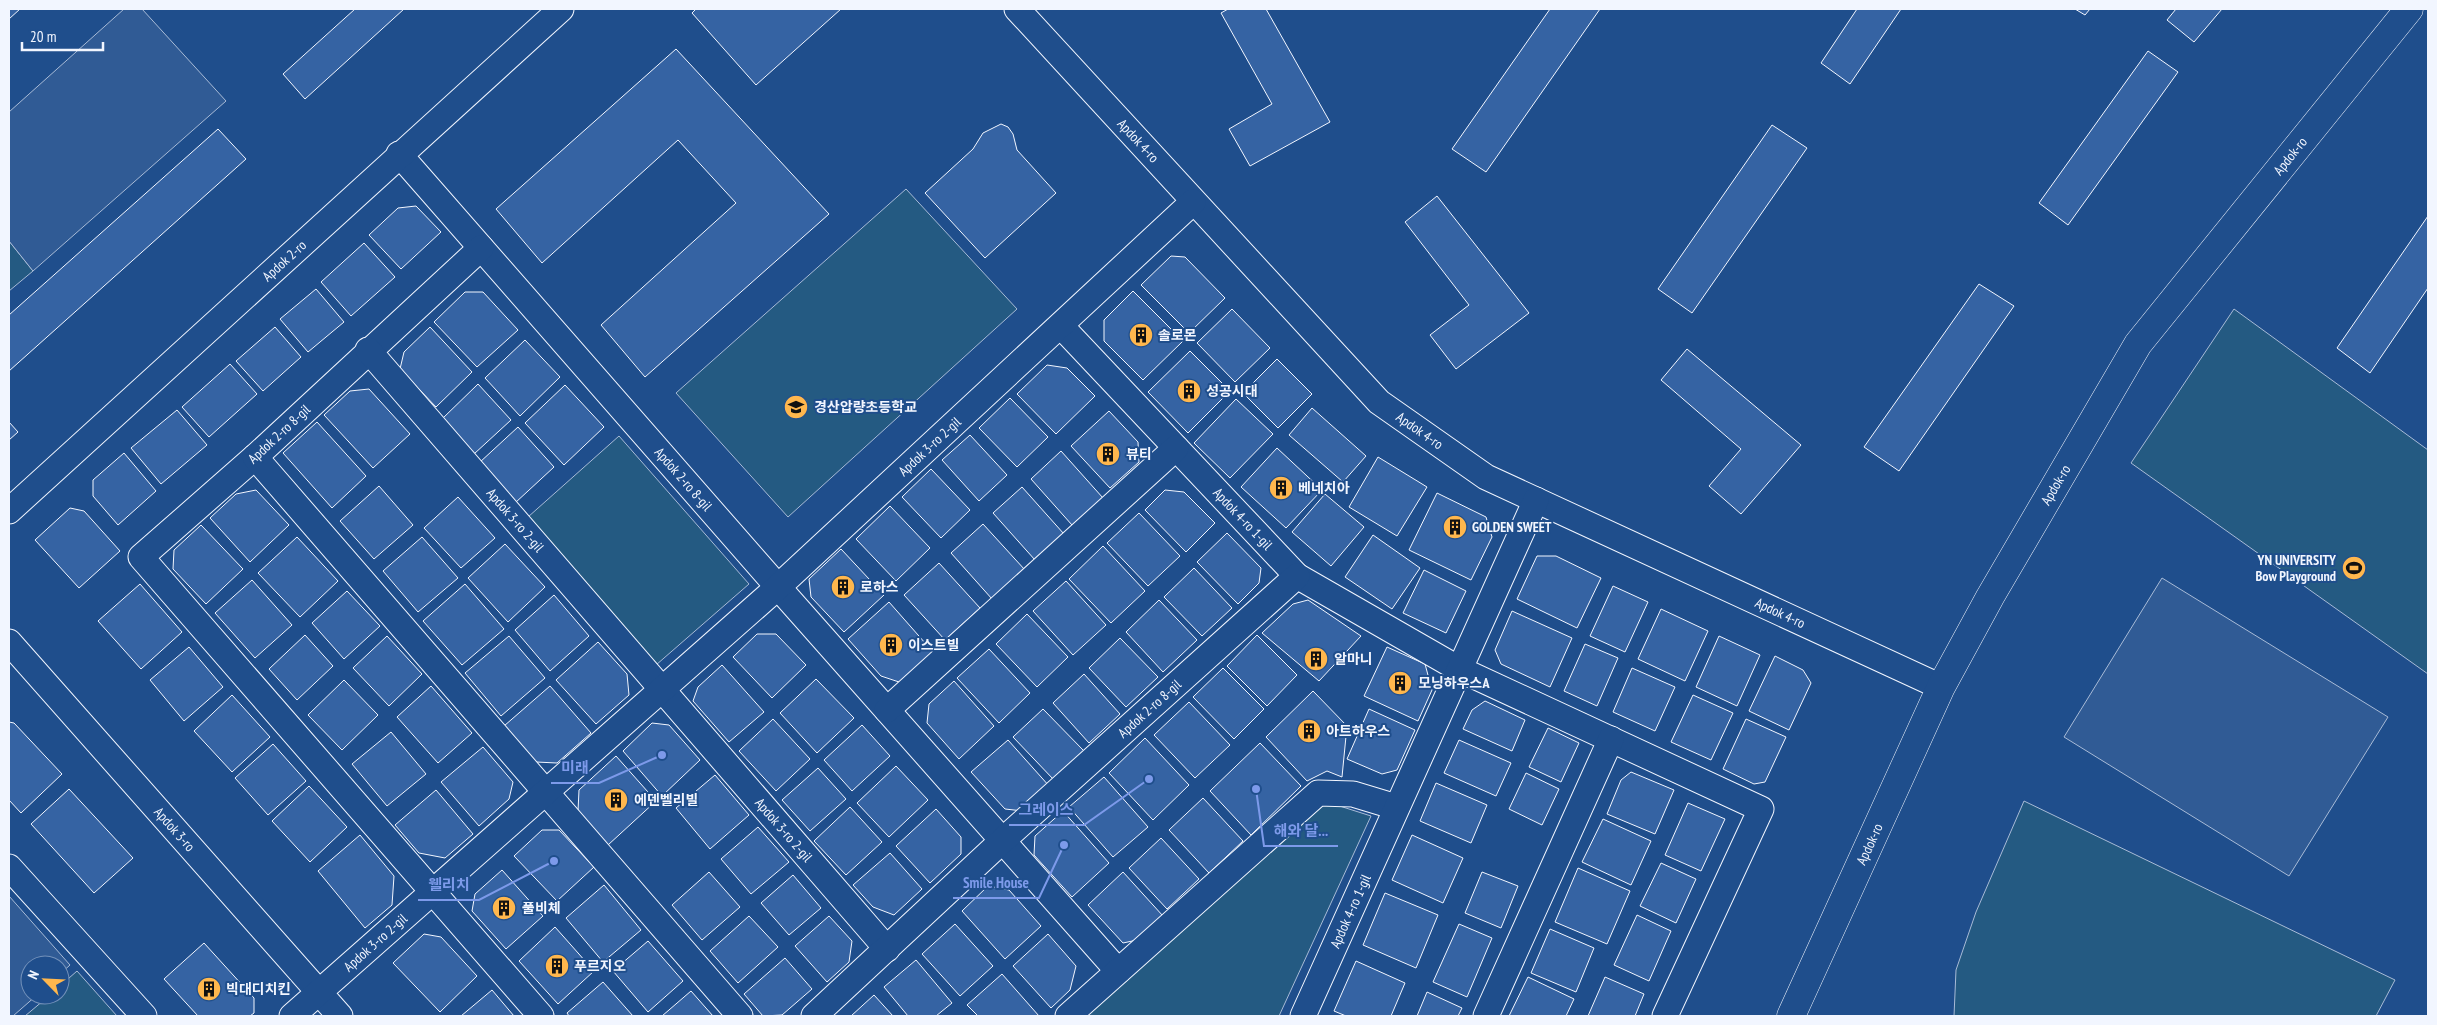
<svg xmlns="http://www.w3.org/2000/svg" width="2437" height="1025" font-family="'PT Sans Narrow','Noto Sans KR',sans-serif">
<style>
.green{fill:#245a82;stroke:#a8bbd7}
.parking{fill:#305b95;stroke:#a8bbd7}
.building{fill:#3563a3;stroke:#f2f6ff}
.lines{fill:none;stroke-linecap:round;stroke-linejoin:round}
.minor-casing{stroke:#f2f6ff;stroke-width:27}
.tertiary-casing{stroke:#f2f6ff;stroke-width:29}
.minor{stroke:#1f4e8c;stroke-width:25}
.tertiary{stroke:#1f4e8c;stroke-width:28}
.labels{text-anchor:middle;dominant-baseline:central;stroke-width:4;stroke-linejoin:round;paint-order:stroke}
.street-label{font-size:14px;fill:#f2f6ff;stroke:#1f4e8c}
.poi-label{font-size:14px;font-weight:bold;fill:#f2f6ff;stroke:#1f4e8c;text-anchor:start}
.leader{fill:none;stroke:#7d9aea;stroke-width:2}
.callout-dot{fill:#7d9aea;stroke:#1f4e8c;stroke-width:2}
.callout-label{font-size:15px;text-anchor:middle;font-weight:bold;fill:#7d9aea;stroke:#1f4e8c;stroke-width:4;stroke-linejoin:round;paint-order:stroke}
</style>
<rect width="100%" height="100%" fill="#1f4e8c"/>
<g class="green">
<path d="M906 189 1017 309 788 517 676 393Z"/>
<path d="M9 241 33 271 9 291Z"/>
<path d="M2234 309 2428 450V674L2131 463Z"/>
<path d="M619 436 749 584 656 665 528 517Z"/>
<path d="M2024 801 2395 980 2376 1016H1954L1956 970 1976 912Z"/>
<path d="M1327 802 1371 816 1279 1016H1086Z"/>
<path d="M77 971 117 1016H25L50 995H60V986Z"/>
</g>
<g class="parking">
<path d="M124 9H142L226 101 33 271 9 241V112Z"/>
<path d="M2162 578 2388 717 2289 876 2064 737Z"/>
<path d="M9 896 70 965 60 974V965H30V995H37L13 1016H9Z"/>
</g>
<g class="building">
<path d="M9 9H20L9 19Z"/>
<path d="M355 9H404L305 99 283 74Z"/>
<path d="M696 9H841L756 85 692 13Z"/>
<path d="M1228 9H1266L1330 122 1250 166 1229 129 1272 104 1221 13Z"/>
<path d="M1550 9H1600L1486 172 1452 149Z"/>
<path d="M1857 9H1901L1850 84 1821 63Z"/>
<path d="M2075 9H2090L2085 15Z"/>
<path d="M2176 9H2222L2194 42 2167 20Z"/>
<path d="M676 49 829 214 645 377 601 325 736 203 678 140 542 263 496 209Z"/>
<path d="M2148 51 2178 72 2068 225 2039 203Z"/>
<path d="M1001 124 1008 127 1013 134 1017 150 1056 193 985 258 925 193 973 149 983 133Z"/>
<path d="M1772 125 1807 148 1692 313 1658 289Z"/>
<path d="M218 129 246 159 9 371V315Z"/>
<path d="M1437 196 1529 313 1456 369 1430 335 1469 305 1405 222Z"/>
<path d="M416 206 441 232 401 269 369 235 398 208Z"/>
<path d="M2428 216V288L2370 373 2337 348Z"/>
<path d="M364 243 395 277 351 316 321 282Z"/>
<path d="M1171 256 1185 257 1225 298 1189 333 1141 285Z"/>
<path d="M1979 284 2014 306 1899 471 1864 447Z"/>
<path d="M316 289 344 322 308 352 280 319Z"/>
<path d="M1133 291 1183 341 1143 380 1104 341V320Z"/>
<path d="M465 292H483L518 330 477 367 434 322Z"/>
<path d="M1232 309 1270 348 1235 382 1197 343Z"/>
<path d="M275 327 301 357 263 391 236 361Z"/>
<path d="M430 327 472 372 436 407 400 369 404 352Z"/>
<path d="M525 340 560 377 520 416 485 378Z"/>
<path d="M1687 349 1801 445 1741 514 1709 486 1741 449 1661 380Z"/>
<path d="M1190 351 1230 391 1188 433 1148 392Z"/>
<path d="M1277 359 1312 394 1278 428 1243 393Z"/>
<path d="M230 364 257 394 209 437 182 407Z"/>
<path d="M1047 365 1067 368 1095 396 1056 434 1017 394Z"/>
<path d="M478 384 511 420 474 454 442 419Z"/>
<path d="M565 385 604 427 564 465 525 423Z"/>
<path d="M369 389 410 434 373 468 324 415 350 391Z"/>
<path d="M1010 398 1048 437 1017 467 979 428Z"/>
<path d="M1236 399 1273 434 1230 478 1194 443Z"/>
<path d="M1312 408 1366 456 1343 482 1289 435Z"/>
<path d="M177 410 207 445 161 484 131 448Z"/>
<path d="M1109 411 1138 442 1139 462 1110 488 1071 446Z"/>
<path d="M9 422 18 432 9 440Z"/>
<path d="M317 422 366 476 332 508 283 453Z"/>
<path d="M518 427 554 467 515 503 479 463Z"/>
<path d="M970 435 1007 475 979 501 942 460Z"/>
<path d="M1277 448 1322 490 1286 528 1241 487Z"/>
<path d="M1061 451 1103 498 1072 525 1031 479Z"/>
<path d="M124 453 156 491 118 525 93 496V480Z"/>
<path d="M1378 457 1427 487 1397 536 1349 507Z"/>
<path d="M931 469 970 510 941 538 902 497Z"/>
<path d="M379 486 413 525 374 559 340 521Z"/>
<path d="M1022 487 1064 534 1035 560 993 513Z"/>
<path d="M256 490 289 525 250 562 210 518 236 494Z"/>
<path d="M1165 490 1184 492 1215 523 1186 552 1145 510Z"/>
<path d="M1437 493 1486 517 1492 537 1471 580 1409 550Z"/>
<path d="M1325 494 1364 527 1331 566 1292 532Z"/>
<path d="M458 497 495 538 461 568 424 528Z"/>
<path d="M890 506 930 548 896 581 856 539Z"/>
<path d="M70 508 84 511 120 551 79 588 35 540Z"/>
<path d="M1139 513 1180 556 1148 586 1107 543Z"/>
<path d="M983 524 1025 570 992 599 951 553Z"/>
<path d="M201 525 243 569 206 604 173 569 174 550Z"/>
<path d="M1227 533 1261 568 1259 583 1238 604 1197 562Z"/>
<path d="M1373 535 1420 568 1392 609 1345 577Z"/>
<path d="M297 537 338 581 300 617 258 573Z"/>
<path d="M422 537 458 578 418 612 383 571Z"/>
<path d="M505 544 545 587 508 622 468 578Z"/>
<path d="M1103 546 1145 591 1111 623 1069 579Z"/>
<path d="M841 549 884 595 844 632 811 597 809 579Z"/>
<path d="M1537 556H1556L1601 578 1577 628 1517 599Z"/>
<path d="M939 563 980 608 945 640 904 595Z"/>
<path d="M1194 568 1232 608 1202 636 1164 597Z"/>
<path d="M1424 570 1466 591 1446 633 1403 613Z"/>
<path d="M252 580 292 625 255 658 215 613Z"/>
<path d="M1066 581 1106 625 1073 655 1033 611Z"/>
<path d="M140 584 182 632 141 669 98 621Z"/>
<path d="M465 584 504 629 462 665 423 621Z"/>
<path d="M1613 586 1648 602 1625 652 1590 636Z"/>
<path d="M347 591 380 626 344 659 312 623Z"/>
<path d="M554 595 589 636 550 671 515 630Z"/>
<path d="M1159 600 1197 640 1163 672 1126 632Z"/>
<path d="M1308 600 1361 636 1319 681 1262 633 1293 604Z"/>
<path d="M889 602 933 652 899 682 881 676 848 639Z"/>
<path d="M1661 609 1708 631 1685 681 1638 659Z"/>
<path d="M1512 611 1572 638 1550 687 1501 664 1495 650Z"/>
<path d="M1027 614 1068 657 1037 687 996 644Z"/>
<path d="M757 634H776L806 665 772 698 733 657Z"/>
<path d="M305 635 333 666 297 700 269 669Z"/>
<path d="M1257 635 1297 675 1267 706 1227 666Z"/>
<path d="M387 636 422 674 389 706 353 668Z"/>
<path d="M509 636 545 678 501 716 465 673Z"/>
<path d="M1719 636 1760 655 1737 706 1696 687Z"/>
<path d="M1120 638 1158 677 1126 707 1089 668Z"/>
<path d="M598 642 627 674 629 695 596 724 556 680Z"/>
<path d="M1585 644 1618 658 1597 706 1564 691Z"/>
<path d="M189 647 223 687 184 721 150 680Z"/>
<path d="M1387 647 1425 664 1432 690 1418 721 1364 696Z"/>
<path d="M989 649 1030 693 999 723 957 678Z"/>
<path d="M1775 656 1803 670 1811 683 1789 730 1749 711Z"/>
<path d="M722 665 764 712 729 742 693 701 698 687Z"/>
<path d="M1223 668 1264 709 1234 739 1193 697Z"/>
<path d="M1632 668 1675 687 1655 731 1613 712Z"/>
<path d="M1084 674 1120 714 1089 743 1053 703Z"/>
<path d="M816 679 854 718 817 753 780 713Z"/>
<path d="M344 680 378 715 342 750 308 715Z"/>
<path d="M954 681 994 726 959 759 927 723 929 704Z"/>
<path d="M431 686 472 733 438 763 397 717Z"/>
<path d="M550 686 591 733 557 763 536 762 504 726Z"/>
<path d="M1313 691 1347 726 1342 777 1327 771 1307 781 1266 737Z"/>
<path d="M232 695 270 737 232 772 194 731Z"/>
<path d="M1693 695 1733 713 1711 760 1671 742Z"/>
<path d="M1485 701 1525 720 1512 751 1463 729 1472 710Z"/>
<path d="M1189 702 1230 745 1195 778 1154 735Z"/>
<path d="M1043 709 1084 751 1054 780 1013 737Z"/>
<path d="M1369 709 1415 730 1397 770 1382 774 1347 759Z"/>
<path d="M773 719 810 759 776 791 739 751Z"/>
<path d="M1746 719 1786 737 1765 782 1754 784 1723 769Z"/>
<path d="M9 722 14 723 62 774 21 813 9 800Z"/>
<path d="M652 723 669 725 700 760 662 796 623 751Z"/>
<path d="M862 725 890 756 852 791 824 760Z"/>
<path d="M1548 728 1579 743 1561 782 1529 767Z"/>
<path d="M391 732 426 774 387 806 352 764Z"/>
<path d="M1145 738 1189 785 1153 820 1109 773Z"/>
<path d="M1008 740 1050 787 1023 811 1005 809 971 772Z"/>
<path d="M1459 740 1511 763 1496 796 1444 773Z"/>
<path d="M1260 743 1301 786 1251 835 1210 791Z"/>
<path d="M273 744 306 781 268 815 235 778Z"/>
<path d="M483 747 513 782 509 799 479 826 441 782Z"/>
<path d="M616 756 656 801 608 845 578 811 579 790Z"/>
<path d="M896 766 928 800 889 837 857 803Z"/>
<path d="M818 768 846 799 810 831 782 800Z"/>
<path d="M1631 772 1674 790 1655 834 1607 814 1621 780Z"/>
<path d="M1526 773 1559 789 1542 825 1509 809Z"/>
<path d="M715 775 749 815 710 849 676 808Z"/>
<path d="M1104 777 1148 827 1113 857 1069 807Z"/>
<path d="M1436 783 1487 805 1471 843 1420 821Z"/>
<path d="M309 786 347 827 310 862 272 821Z"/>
<path d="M69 789 133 858 94 893 31 824Z"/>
<path d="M436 790 473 834 445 858 419 853 395 825Z"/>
<path d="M1203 798 1243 841 1209 873 1169 830Z"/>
<path d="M1688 803 1725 819 1701 871 1665 855Z"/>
<path d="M850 807 882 842 846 875 814 841Z"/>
<path d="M936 809 961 837V854L930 883 896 846Z"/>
<path d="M1063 811 1109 863 1072 897 1034 855 1035 836Z"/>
<path d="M1603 819 1651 841 1631 885 1582 862Z"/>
<path d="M758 827 789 862 751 894 721 859Z"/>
<path d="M542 830H559L594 867 557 901 514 856Z"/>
<path d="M360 835 394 876 392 905 365 928 318 871Z"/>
<path d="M1412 835 1463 858 1443 903 1392 880Z"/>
<path d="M1161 838 1199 879 1167 909 1129 868Z"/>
<path d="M890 853 922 889 894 915 873 907 853 885Z"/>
<path d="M1661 863 1696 879 1676 923 1640 906Z"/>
<path d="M1578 868 1630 891 1607 944 1555 922Z"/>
<path d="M502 870 543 916 506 949 472 911 475 894Z"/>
<path d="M709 872 740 907 702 940 672 905Z"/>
<path d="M1123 872 1163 916 1137 940 1123 943 1088 905Z"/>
<path d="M1482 872 1518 886 1501 928 1465 913Z"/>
<path d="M793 875 821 908 789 935 761 903Z"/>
<path d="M604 885 641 930 603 962 566 918Z"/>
<path d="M988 886 1009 890 1041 926 1005 959 962 911Z"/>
<path d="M1385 893 1438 915 1416 968 1363 945Z"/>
<path d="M1637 915 1671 931 1649 981 1614 965Z"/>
<path d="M749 916 778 947 738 983 710 951Z"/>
<path d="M829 916 852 941 849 962 827 982 795 946Z"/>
<path d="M955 924 993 966 960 996 922 954Z"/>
<path d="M1459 924 1492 938 1467 997 1433 982Z"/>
<path d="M555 927 594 971 558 1004 519 961Z"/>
<path d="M1550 929 1594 948 1576 992 1531 973Z"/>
<path d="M424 934 441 937 477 976 440 1012 393 963Z"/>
<path d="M1048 934 1076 966 1070 990 1051 1008 1013 966Z"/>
<path d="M648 941 683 981 648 1012 613 971Z"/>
<path d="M204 943 254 998V1013L250 1016H198L164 979Z"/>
<path d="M785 958 812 989 782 1015 763 1016 744 994Z"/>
<path d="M916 960 952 1003 936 1016H908L884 987Z"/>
<path d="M1356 961 1405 983 1391 1016H1346L1334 1011Z"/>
<path d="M1002 974 1039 1016H978L967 1005Z"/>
<path d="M1528 977 1574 999 1566 1016H1509Z"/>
<path d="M1605 977 1644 994 1635 1016H1588Z"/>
<path d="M603 982 633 1016H569L567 1013Z"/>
<path d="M492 990 514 1016H461Z"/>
<path d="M691 991 713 1016H662Z"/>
<path d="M1427 992 1462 1008 1458 1016H1417Z"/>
<path d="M874 995 893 1016H851Z"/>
</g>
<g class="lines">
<g class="minor-casing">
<g id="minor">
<path id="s1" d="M1017 9 1379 402 1486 477 1941 687"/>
<path id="s2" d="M399 154 778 587 1118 971"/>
<path d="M481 248 255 457 141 557 541 1016"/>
<path id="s3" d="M1061 326 1297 576 1459 669 1761 809 1665 1016"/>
<path id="s4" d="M368 350 887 949"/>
<path d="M255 457 740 1016"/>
<path id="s5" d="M9 511 561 9"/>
<path id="s6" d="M9 642 340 1016"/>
<path d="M887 710 1176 448"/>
<path d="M9 867 144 1016"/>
<path id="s7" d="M292 1016 778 587 1193 202"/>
<path id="s8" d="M814 1016 1002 841 1297 576"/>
<path d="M1068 1016 1318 793 1353 794 1396 807"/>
<path id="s9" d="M1303 1016 1536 500"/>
<path d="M1486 1016 1611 739"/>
</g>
</g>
<g class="tertiary-casing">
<g id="tertiary">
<path id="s10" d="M1791 1016 1941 687 1990 597 2138 344 2409 9"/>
</g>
</g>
<use href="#minor" class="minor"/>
<use href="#tertiary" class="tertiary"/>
</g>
<defs>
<g id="building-disc" transform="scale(1.25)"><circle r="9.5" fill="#ffb74d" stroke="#1f4e8c"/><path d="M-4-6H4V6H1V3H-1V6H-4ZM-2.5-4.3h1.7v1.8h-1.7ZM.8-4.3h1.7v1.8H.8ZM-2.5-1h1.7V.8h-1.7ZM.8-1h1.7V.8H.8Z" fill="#111"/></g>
<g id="school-disc" transform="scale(1.25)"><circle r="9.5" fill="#ffb74d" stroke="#1f4e8c"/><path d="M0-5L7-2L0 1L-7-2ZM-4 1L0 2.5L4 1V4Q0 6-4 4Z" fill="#111"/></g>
<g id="stadium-disc" transform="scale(1.25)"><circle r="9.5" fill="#ffb74d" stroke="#1f4e8c"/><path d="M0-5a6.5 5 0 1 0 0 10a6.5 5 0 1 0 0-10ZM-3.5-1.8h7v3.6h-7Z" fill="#111"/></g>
</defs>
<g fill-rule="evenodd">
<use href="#building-disc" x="1141" y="335"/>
<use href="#building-disc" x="1189" y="391"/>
<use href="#school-disc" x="796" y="407"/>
<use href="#building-disc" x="1108" y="454"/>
<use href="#building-disc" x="1281" y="488"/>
<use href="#building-disc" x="1455" y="527"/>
<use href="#stadium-disc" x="2354" y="568"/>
<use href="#building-disc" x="843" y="587"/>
<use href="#building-disc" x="891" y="645"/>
<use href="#building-disc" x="1316" y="659"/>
<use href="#building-disc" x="1400" y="683"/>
<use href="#building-disc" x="1309" y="731"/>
<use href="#building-disc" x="616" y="800"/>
<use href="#building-disc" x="504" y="908"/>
<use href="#building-disc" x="557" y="966"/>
<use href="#building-disc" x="209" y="989"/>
</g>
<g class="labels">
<g class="street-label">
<text stroke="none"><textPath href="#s1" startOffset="179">Apdok 4-ro</textPath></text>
<text stroke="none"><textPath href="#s10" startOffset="999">Apdok-ro</textPath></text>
<text stroke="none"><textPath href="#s5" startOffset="372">Apdok 2-ro</textPath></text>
<text stroke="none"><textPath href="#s1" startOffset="584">Apdok 4-ro</textPath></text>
<text transform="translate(279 434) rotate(-43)">Apdok 2-ro 8-gil</text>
<text stroke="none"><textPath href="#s7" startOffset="855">Apdok 3-ro 2-gil</textPath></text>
<text stroke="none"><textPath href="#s2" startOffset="432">Apdok 2-ro 8-gil</textPath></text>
<text stroke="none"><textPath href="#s10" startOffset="594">Apdok-ro</textPath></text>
<text stroke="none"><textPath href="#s4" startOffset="225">Apdok 3-ro 2-gil</textPath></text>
<text stroke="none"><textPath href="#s3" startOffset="265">Apdok 4-ro 1-gil</textPath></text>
<text stroke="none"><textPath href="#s1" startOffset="989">Apdok 4-ro</textPath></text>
<text stroke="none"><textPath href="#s8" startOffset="455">Apdok 2-ro 8-gil</textPath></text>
<text stroke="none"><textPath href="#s6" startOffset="250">Apdok 3-ro</textPath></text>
<text stroke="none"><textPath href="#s4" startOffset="635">Apdok 3-ro 2-gil</textPath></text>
<text stroke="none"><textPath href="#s10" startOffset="189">Apdok-ro</textPath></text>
<text stroke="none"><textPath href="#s9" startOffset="115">Apdok 4-ro 1-gil</textPath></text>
<text stroke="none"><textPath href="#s7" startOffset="111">Apdok 3-ro 2-gil</textPath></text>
</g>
<g class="poi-label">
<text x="1158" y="335">솔로몬</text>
<text x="1206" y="391">성공시대</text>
<text x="814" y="407">경산압량초등학교</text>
<text x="1126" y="454">뷰티</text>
<text x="1298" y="488">베네치아</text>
<text x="1472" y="527">GOLDEN SWEET</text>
<text x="2336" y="560" text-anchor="end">YN UNIVERSITY<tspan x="2336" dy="16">Bow Playground</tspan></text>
<text x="860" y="587">로하스</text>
<text x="908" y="645">이스트빌</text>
<text x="1334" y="659">알마니</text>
<text x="1418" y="683">모닝하우스A</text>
<text x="1326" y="731">아트하우스</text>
<text x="634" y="800">에덴벨리빌</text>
<text x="522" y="908">풀비체</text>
<text x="574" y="966">푸르지오</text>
<text x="226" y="989">빅대디치킨</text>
</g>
</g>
<path class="leader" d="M662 755L599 783H551M1149 779L1084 825H1009M1256 789L1264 846H1338M1064 845L1039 898H953M554 861L479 900H418"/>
<g class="callout-dot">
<circle cx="662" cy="755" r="5"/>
<circle cx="1149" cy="779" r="5"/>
<circle cx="1256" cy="789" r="5"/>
<circle cx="1064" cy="845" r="5"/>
<circle cx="554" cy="861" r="5"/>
</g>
<g class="callout-label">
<text x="575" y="773">미래</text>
<text x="1046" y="815">그레이스</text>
<text x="1301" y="836">해와 달...</text>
<text x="996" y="888">Smile House</text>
<text x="449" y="890">웰리치</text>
</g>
<rect width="2437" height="1025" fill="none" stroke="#f2f6ff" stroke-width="20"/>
<g transform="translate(45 980) rotate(294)"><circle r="24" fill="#1f4e8c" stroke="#7391ba"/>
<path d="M0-4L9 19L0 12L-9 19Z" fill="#ffb74d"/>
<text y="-8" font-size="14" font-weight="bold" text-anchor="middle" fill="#f2f6ff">N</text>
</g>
<path d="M22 42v8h81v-8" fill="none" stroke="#f2f6ff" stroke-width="2.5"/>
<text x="30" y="42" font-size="15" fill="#f2f6ff" stroke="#1f4e8c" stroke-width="4" paint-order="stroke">20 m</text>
</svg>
